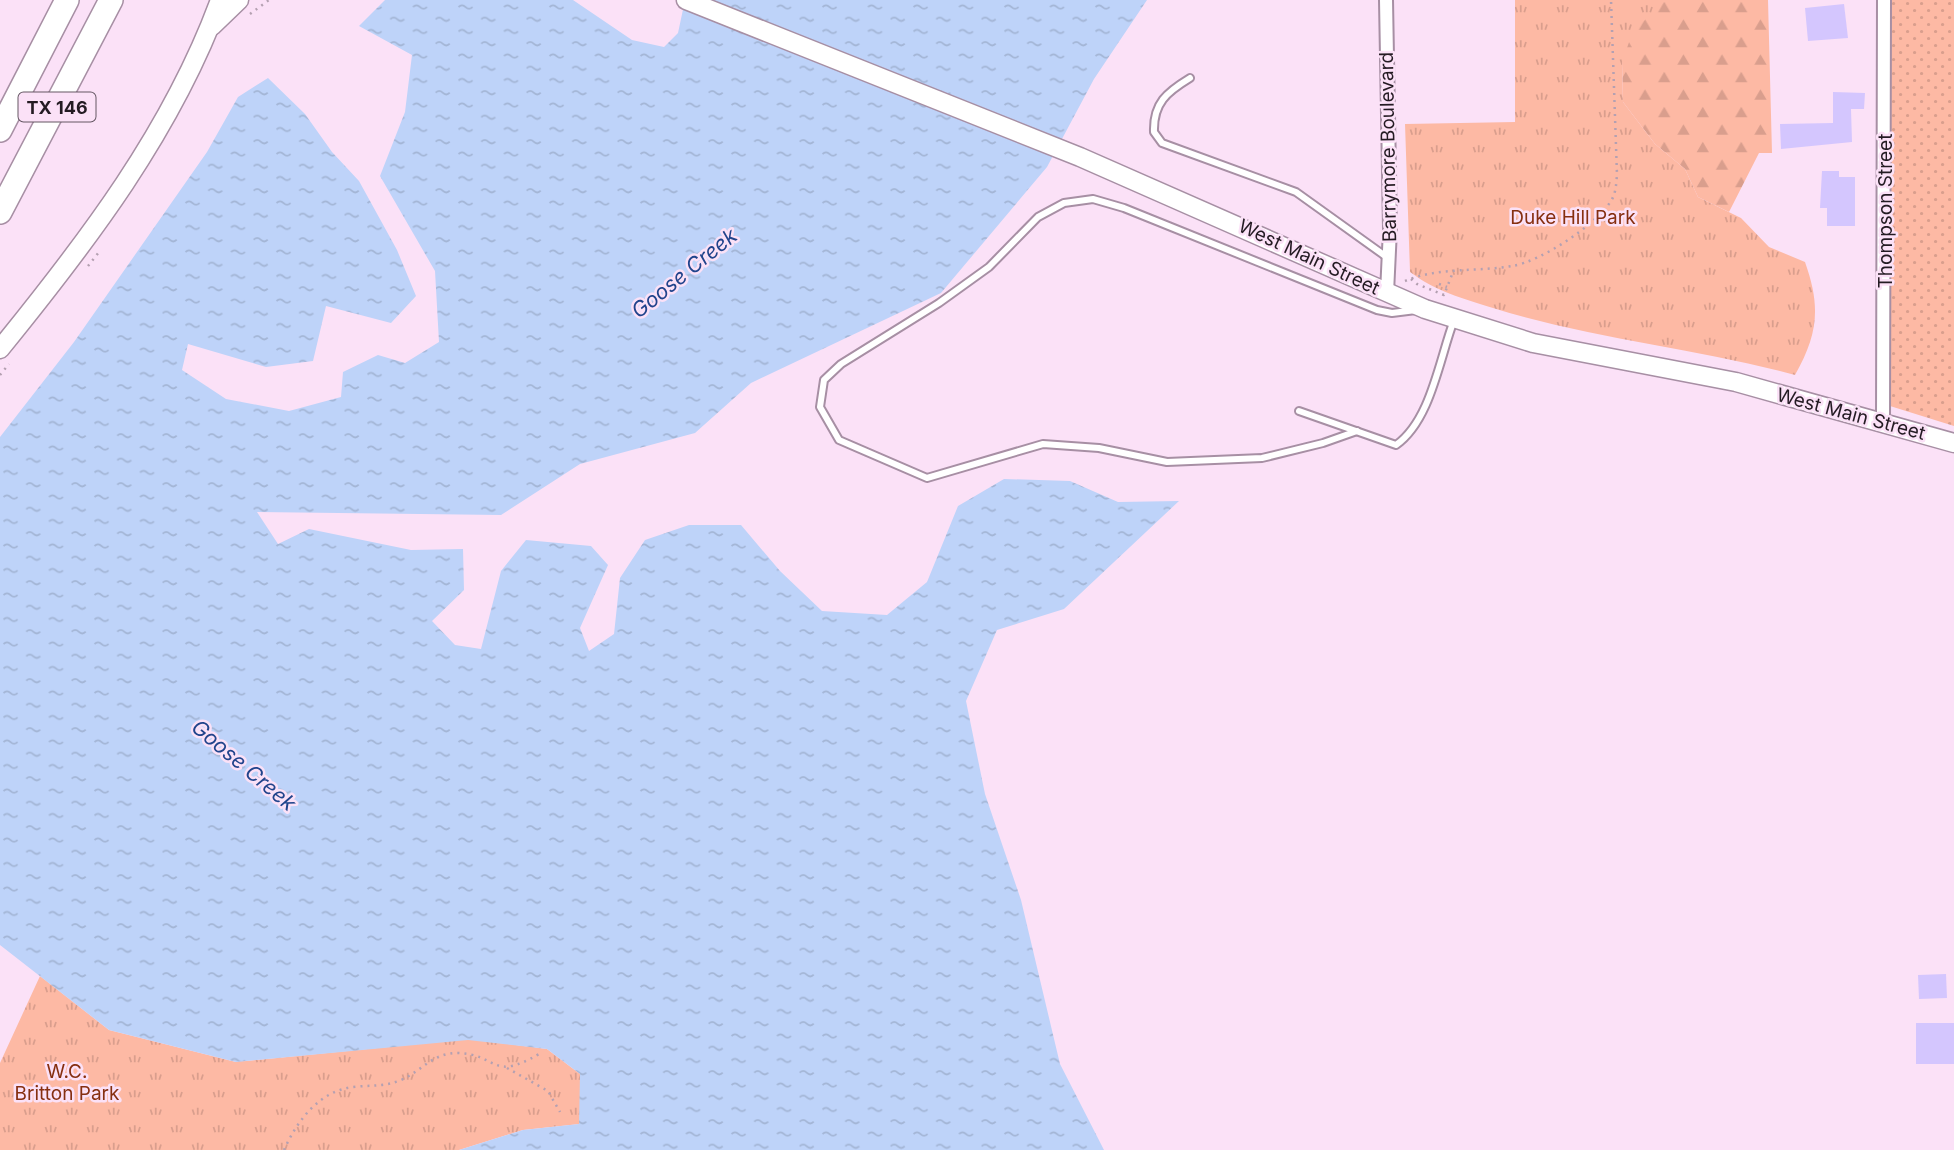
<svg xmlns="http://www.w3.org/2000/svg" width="1954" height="1150" font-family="Inter,sans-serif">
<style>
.grass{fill:url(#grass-dots)}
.forest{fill:url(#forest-firs)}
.park{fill:url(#park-tufts)}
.water{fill:url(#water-ripples)}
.building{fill:#d4c6fe}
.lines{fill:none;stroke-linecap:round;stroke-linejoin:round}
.service-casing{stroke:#a78fa4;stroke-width:10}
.minor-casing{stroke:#a78fa4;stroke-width:16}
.secondary-casing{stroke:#a78fa4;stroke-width:21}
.motorway-casing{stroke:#a78fa4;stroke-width:26}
.path{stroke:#b4a0b1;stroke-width:2.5;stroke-dasharray:2 5;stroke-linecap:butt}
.service{stroke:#fff;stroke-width:6}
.minor{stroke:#fff;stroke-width:12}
.secondary{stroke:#fff;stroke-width:18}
.motorway{stroke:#fff;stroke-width:23}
.labels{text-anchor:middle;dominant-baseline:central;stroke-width:5;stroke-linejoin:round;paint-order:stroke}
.shield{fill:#fbe1f7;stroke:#645663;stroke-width:2}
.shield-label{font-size:18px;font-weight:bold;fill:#241b23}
.street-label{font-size:19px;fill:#241b23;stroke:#fbe1f7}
.park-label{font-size:19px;fill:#862f10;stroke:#fbe1f7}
.water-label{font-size:21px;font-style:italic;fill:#21448c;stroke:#fbe1f7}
</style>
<defs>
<pattern id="grass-dots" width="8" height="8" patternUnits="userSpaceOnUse" patternTransform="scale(1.75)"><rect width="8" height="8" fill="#fdb9a4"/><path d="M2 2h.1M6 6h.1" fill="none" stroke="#d99e8d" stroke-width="1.8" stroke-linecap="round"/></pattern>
<pattern id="forest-firs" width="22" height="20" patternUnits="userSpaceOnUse" patternTransform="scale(1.75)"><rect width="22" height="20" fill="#fdb9a4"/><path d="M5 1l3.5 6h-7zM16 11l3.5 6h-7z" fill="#d99e8d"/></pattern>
<pattern id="park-tufts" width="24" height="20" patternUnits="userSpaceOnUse" patternTransform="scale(1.75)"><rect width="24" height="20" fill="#fdb9a4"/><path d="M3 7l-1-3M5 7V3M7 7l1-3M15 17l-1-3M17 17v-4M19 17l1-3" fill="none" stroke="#d99e8d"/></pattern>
<pattern id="water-ripples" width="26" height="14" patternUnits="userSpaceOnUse" patternTransform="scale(1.75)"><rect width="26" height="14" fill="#bed3f9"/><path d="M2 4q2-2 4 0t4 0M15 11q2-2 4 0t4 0" fill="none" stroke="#a3b5d5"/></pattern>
</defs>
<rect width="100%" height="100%" fill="#fbe1f7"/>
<path class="grass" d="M1890 0H1954V426L1890 406Z"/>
<path class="forest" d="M1515 0H1768L1772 153H1759L1729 212 1698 197 1685 169 1655 144 1623 102 1622 62 1515 123Z"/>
<g class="park">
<path d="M1515 0H1666L1633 31 1622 62 1623 102 1655 144 1685 169 1698 197 1741 218 1769 247 1805 262C1821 307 1818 334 1795 375 1695 348 1592 339 1493 308 1462 298 1437 292 1410 272L1405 124 1515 122Z"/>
<path d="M40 976 109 1030 236 1062 468 1039 547 1049 580 1074V1124L523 1130 459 1150H0V1063Z"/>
</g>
<path class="water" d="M385 0H573L632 40 664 47 678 33 685 0H1147L1094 79 1047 167 941 293 751 383 695 433 580 464 501 515 257 512 278 544 309 529 411 550 463 549 464 590 432 621 455 645 481 649 501 571 526 540 591 546 608 565 580 628 589 651 614 634 620 578 645 540 689 525H741L780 571 822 611 887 615 927 582 958 506 1004 479 1070 481 1118 502 1179 501 1064 609 997 630 966 701 985 794 1021 900 1060 1064 1104 1150H459L523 1130 579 1124 580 1074 547 1049 468 1040 236 1062 109 1030 0 945V437L74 342 207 152 238 97 268 78 305 114 332 152 359 181 397 250 416 296 391 323 326 306 313 361 266 367 188 344 182 370 226 399 289 411 341 397 343 372 378 355 405 363 439 342 435 271 380 176 405 112 412 55 359 26Z"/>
<g class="building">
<path d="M1844 4 1848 38 1808 41 1805 8Z"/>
<path d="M1833 92 1865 93 1864 109H1851L1852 142 1781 149 1780 124 1833 123Z"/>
<path d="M1822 171H1839V177H1855V226H1827V208H1820Z"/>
<path d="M1946 974 1947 998 1919 999 1918 975Z"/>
<rect x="1916" y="1023" width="38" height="41"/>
</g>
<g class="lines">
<g class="service-casing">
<g id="service">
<path d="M1190 78C1167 92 1153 103 1154 132L1162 143 1296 192 1388 258"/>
<path d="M1299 411 1396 445C1431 420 1439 360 1454 320"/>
<path d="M1357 431 1323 443 1262 458 1167 462 1099 448 1043 444 927 478 839 440 820 407 824 380 841 364 939 303 989 267 1038 217 1064 203 1093 199 1124 208 1377 310 1392 313 1416 310"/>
</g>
</g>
<g class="minor-casing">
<g id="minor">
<path d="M1386 0 1390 229 1387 293"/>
<path d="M1883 423 1884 0"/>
</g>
</g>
<g class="secondary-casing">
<g id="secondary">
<path d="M686 0 1080 157 1425 309 1533 343 1736 382 1954 443"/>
<path d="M212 26 239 0"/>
<path d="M0 349C87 242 172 131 220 0"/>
</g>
</g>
<g class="motorway-casing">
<g id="motorway">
<path d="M0 130 67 0"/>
<path d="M0 212 111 0"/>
</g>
</g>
<g class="path">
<path d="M250 14 269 0"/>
<path d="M88 266 99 252"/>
<path d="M1411 279 1417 284 1444 295 1453 272"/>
<path d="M1405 281C1438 267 1477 272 1512 266 1540 262 1596 225 1611 201 1616 193 1616 185 1617 175L1611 0"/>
<path d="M1439 284 1447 287"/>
<path d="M0 375 9 364"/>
<path d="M507 1068 548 1091 560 1112"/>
<path d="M284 1150C297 1121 319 1091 353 1087 370 1085 385 1087 401 1080 422 1071 433 1052 459 1053 499 1055 491 1082 539 1054"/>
</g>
<use href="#service" class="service"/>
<use href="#minor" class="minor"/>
<use href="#secondary" class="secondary"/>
<use href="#motorway" class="motorway"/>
</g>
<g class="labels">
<rect class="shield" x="18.5" y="92.5" width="77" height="29" rx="5"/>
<g class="shield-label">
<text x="57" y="107">TX 146</text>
</g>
<g class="street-label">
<text transform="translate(1388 147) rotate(-91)">Barrymore Boulevard</text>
<text transform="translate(1885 211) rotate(-90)">Thompson Street</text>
<text transform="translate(1309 257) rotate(25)">West Main Street</text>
<text transform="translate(1851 414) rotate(15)">West Main Street</text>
</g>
<g class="park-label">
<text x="1573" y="217">Duke Hill Park</text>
<text x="67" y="1071">W.C.<tspan x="67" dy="22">Britton Park</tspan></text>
</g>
<g class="water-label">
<text transform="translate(684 273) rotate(-39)">Goose Creek</text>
<text transform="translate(244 765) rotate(40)">Goose Creek</text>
</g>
</g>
</svg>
